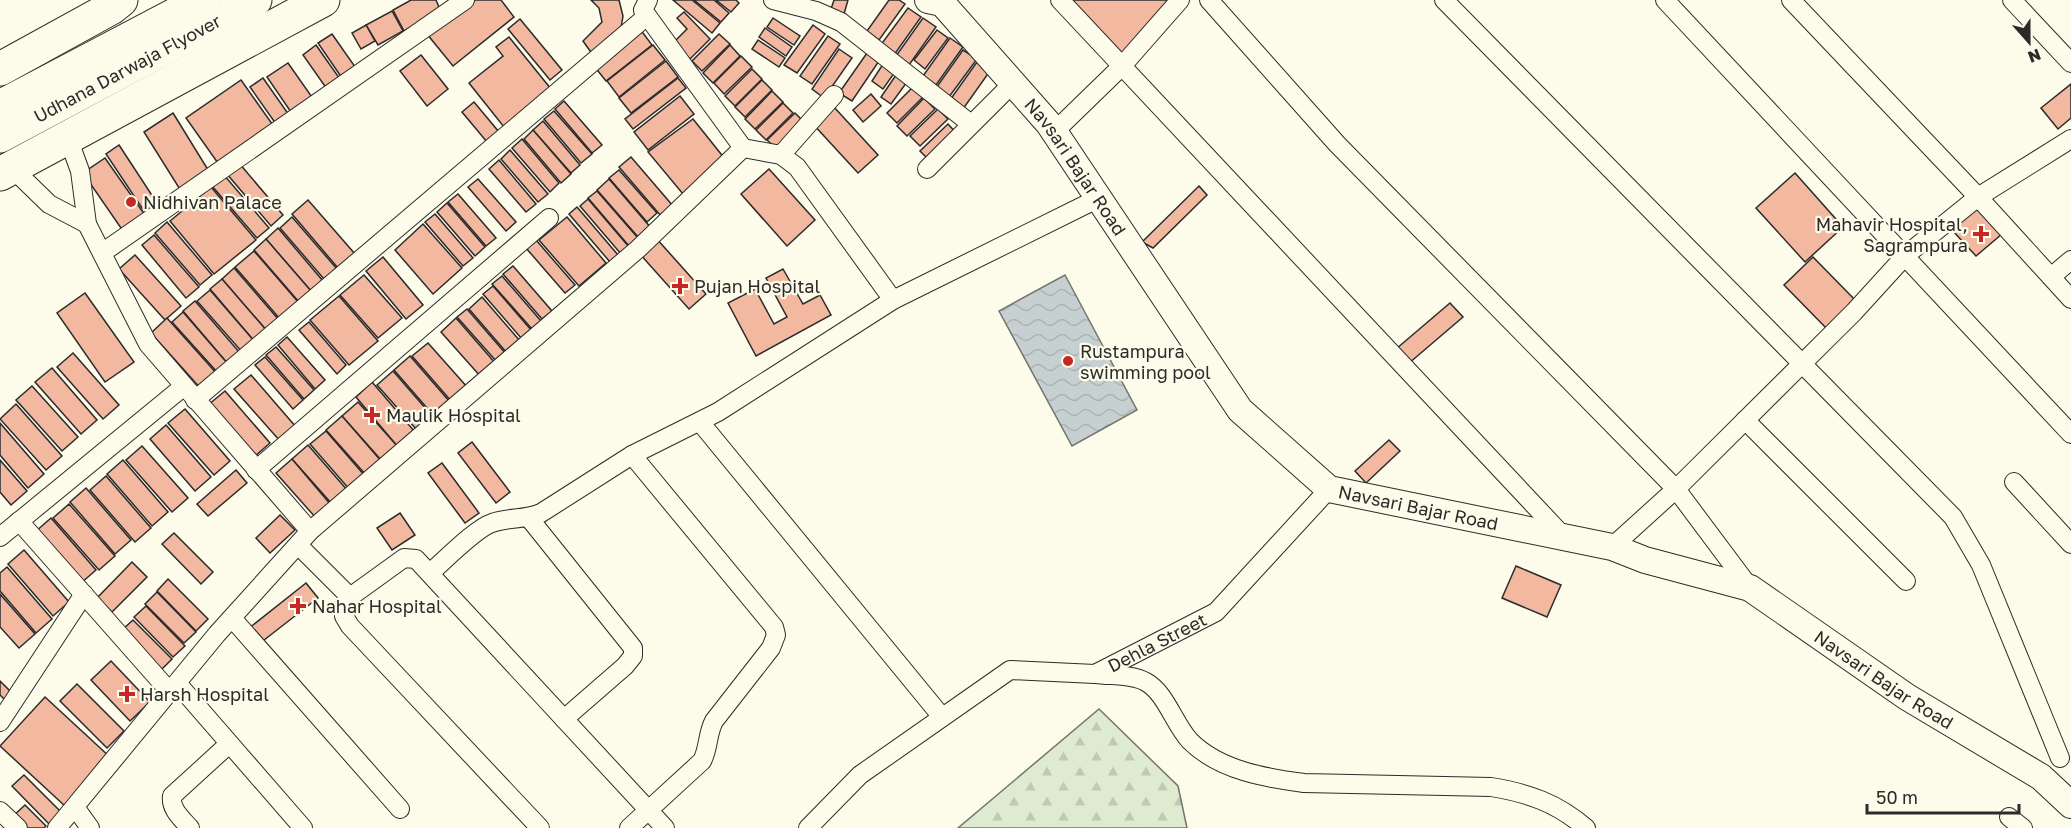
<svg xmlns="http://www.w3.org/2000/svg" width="2071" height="828" font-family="'Golos Text',sans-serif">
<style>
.forest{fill:url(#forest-firs);stroke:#74746e;stroke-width:1.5}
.water{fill:url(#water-waves);stroke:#74746e;stroke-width:1.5}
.building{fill:#f2b8a0;stroke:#2b2b2b;stroke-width:1.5}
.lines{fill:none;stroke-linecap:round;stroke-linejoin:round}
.street-casing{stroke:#2b2b2b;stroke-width:20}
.secondary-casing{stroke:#2b2b2b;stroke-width:28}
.highway-casing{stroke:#2b2b2b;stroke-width:35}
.street{stroke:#fdfbea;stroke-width:18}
.secondary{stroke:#fdfbea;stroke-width:26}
.highway{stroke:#fdfbea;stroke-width:33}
.poi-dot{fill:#c62828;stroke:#fdfbea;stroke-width:2}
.labels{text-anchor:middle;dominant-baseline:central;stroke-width:4.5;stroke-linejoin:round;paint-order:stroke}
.street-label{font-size:18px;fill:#2b2b2b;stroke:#fdfbea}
.poi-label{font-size:18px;fill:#2b2b2b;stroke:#fdfbea;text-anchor:start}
</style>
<defs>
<pattern id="forest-firs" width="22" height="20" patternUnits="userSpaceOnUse" patternTransform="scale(1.5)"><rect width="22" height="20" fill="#deebd1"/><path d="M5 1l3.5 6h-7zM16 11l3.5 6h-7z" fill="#bfcab4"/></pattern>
<pattern id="water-waves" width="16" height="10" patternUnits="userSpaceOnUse" patternTransform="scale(1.5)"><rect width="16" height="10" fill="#c7d0d0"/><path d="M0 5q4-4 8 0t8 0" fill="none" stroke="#abb3b3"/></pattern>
</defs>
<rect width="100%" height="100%" fill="#fdfbea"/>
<path class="forest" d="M1099 709 1178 786 1187 828H958Z"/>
<path class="water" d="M1065 275 1137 410 1072 446 999 311Z"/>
<g class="building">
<path d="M411 0H436L441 12 404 31 393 10Z"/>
<path d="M470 0H501L514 17 453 66 427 34Z"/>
<path d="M591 0H619L623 16 621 28 593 55 583 41 602 22 599 8Z"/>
<path d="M673 0H692L720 23 712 33Z"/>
<path d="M694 0H714L729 13 721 22Z"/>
<path d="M716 0H736L739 3 731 12Z"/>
<path d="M834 0H848L844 14 831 9Z"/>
<path d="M889 0H899L905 4 879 40 867 31Z"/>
<path d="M1070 0H1177L1122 53Z"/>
<path d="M908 8 921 17 894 55 880 46Z"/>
<path d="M392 11 403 31 378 45 366 25Z"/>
<path d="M684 12 710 39 689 60 673 43 687 29 677 18Z"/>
<path d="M773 18 800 36 794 45 767 27Z"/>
<path d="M923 18 936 27 909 65 896 56Z"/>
<path d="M520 19 562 70 550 80 508 29Z"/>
<path d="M366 25 375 41 361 49 352 33Z"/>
<path d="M813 25 825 34 797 73 784 65Z"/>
<path d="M765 28 792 47 786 56 759 37Z"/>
<path d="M640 29 652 45 606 81 594 66Z"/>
<path d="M937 30 948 38 925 69 914 60Z"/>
<path d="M332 34 358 71 344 81 318 43Z"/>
<path d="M719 34 730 44 702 71 692 61Z"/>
<path d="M828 36 840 44 812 84 800 76Z"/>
<path d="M509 37 551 89 504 127 469 83 503 56 496 47Z"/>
<path d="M950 38 963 47 936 85 923 76Z"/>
<path d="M758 40 785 58 779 67 752 49Z"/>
<path d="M316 45 342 82 329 92 303 55Z"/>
<path d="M653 45 665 60 619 97 607 81Z"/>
<path d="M730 45 740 56 713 83 703 73Z"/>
<path d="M839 49 852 58 824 98 812 89Z"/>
<path d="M963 50 977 59 949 97 936 88Z"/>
<path d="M867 53 879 61 852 101 839 93Z"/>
<path d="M421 55 448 89 427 106 400 71Z"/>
<path d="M741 56 752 67 724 94 714 83Z"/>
<path d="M666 61 678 77 631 113 619 98Z"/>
<path d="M885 61 897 69 883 89 872 81Z"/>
<path d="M977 62 990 71 963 109 950 100Z"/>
<path d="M288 63 314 100 293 115 267 77Z"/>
<path d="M752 69 762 79 735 106 725 96Z"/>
<path d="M896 75 907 82 891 104 881 97Z"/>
<path d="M263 78 289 115 276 124 250 87Z"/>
<path d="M678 78 686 88 633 129 625 119Z"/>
<path d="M241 80 275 128 220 166 186 118Z"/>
<path d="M762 80 772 90 745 117 735 107Z"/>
<path d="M2071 84V118L2058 129 2041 108Z"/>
<path d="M914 86 924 96 897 123 887 113Z"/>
<path d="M772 91 783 102 755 129 745 119Z"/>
<path d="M871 94 881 106 863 122 853 110Z"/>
<path d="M680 96 694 114 648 150 634 132Z"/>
<path d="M924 98 935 109 907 136 897 126Z"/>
<path d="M564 101 602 145 592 153 555 109Z"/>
<path d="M474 102 499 132 487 142 462 112Z"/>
<path d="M783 103 793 113 766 140 756 130Z"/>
<path d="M833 106 878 155 858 173 813 124Z"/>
<path d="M938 109 948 119 920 146 910 136Z"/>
<path d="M554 111 592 154 581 163 544 119Z"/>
<path d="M173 113 210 173 181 191 144 132Z"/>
<path d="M795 113 805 123 778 150 767 140Z"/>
<path d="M693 119 725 159 683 194 648 152Z"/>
<path d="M543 121 580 165 571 173 533 130Z"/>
<path d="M948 124 958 135 931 162 920 151Z"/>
<path d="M533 130 571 174 561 183 524 139Z"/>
<path d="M522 139 559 183 550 192 512 148Z"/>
<path d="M119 145 157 203 144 211 106 154Z"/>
<path d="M510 150 548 194 538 202 501 159Z"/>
<path d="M631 157 673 206 661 216 619 167Z"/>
<path d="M105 158 145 215 123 231 83 173Z"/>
<path d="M499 160 536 204 526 212 489 169Z"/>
<path d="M239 163 283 215 271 226 227 174Z"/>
<path d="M769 169 815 220 787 246 741 194Z"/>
<path d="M619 170 657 213 647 222 609 178Z"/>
<path d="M1795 173 1843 227 1805 262 1756 208Z"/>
<path d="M224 175 269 228 257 238 212 186Z"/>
<path d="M478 179 516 222 506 231 468 187Z"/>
<path d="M609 179 651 228 639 238 597 190Z"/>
<path d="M1199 186 1207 195 1153 248 1142 242Z"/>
<path d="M211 187 256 240 214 274 170 221Z"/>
<path d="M597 191 638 238 629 246 588 198Z"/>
<path d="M458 194 496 238 486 246 448 202Z"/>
<path d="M588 199 629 247 621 254 580 206Z"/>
<path d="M308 200 355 254 338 268 292 214Z"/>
<path d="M447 203 485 247 475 256 437 212Z"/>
<path d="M577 207 618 255 610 262 569 214Z"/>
<path d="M1978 207 2002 234 1976 256 1952 230Z"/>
<path d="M435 214 473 258 463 266 425 222Z"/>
<path d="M292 217 337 269 324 279 280 228Z"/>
<path d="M567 217 606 263 579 286 539 240Z"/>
<path d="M167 222 212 275 200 285 155 233Z"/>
<path d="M423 224 462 268 433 294 395 250Z"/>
<path d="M278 228 323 281 311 291 266 239Z"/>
<path d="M154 235 199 287 186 298 142 245Z"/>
<path d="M656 238 706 294 689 309 639 253Z"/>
<path d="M266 239 311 291 299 302 254 250Z"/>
<path d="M536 240 575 285 565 293 526 248Z"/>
<path d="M254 251 299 303 280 319 235 267Z"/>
<path d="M135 255 181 306 165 320 119 269Z"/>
<path d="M383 257 423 305 406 319 366 271Z"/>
<path d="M1813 257 1857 302 1828 330 1784 285Z"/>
<path d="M513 266 552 311 542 319 503 274Z"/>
<path d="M234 268 279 320 267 331 222 279Z"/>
<path d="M783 269 803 304 820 295 831 315 756 356 728 303 755 289 774 324 787 317 766 278Z"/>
<path d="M364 275 402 318 378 338 340 295Z"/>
<path d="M502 276 541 321 532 329 492 284Z"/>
<path d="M222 279 267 331 255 342 210 289Z"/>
<path d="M493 286 532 331 522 339 483 294Z"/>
<path d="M210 290 255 342 243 353 197 301Z"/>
<path d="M85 293 134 362 105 382 57 313Z"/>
<path d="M339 296 378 341 349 365 310 320Z"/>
<path d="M482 297 520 341 507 353 469 309Z"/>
<path d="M195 301 240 353 228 364 183 311Z"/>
<path d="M1450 303 1463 317 1408 364 1396 349Z"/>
<path d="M467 309 506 354 497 362 457 317Z"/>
<path d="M183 312 228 364 218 373 172 322Z"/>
<path d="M167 318 218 375 202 390 151 333Z"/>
<path d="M456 318 496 364 481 377 441 332Z"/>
<path d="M309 322 346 365 337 374 299 330Z"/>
<path d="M287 337 325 380 315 389 278 345Z"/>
<path d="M428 343 468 388 452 402 412 356Z"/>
<path d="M276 347 314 390 304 399 266 355Z"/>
<path d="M73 353 119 405 103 419 57 367Z"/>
<path d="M410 356 450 402 434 416 394 370Z"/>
<path d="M265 357 303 400 293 409 255 365Z"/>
<path d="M52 368 97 420 81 434 35 382Z"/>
<path d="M393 371 433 417 417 430 377 385Z"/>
<path d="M251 375 296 427 280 441 234 389Z"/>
<path d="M372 382 415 432 398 447 356 397Z"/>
<path d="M32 386 78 437 62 451 16 400Z"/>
<path d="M225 391 270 443 254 457 208 405Z"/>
<path d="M358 402 398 447 382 461 342 416Z"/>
<path d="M16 404 62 456 46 470 0 419Z"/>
<path d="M185 409 230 461 214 475 168 423Z"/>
<path d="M342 416 382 462 366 475 326 430Z"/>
<path d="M0 423 44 474 28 488 0 455Z"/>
<path d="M166 425 211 477 195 491 150 439Z"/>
<path d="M326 431 365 476 350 490 310 444Z"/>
<path d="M1389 440 1400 451 1366 483 1355 471Z"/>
<path d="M472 442 510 492 496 503 458 453Z"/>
<path d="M308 445 348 491 332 504 292 459Z"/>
<path d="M142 446 188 498 172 512 126 460Z"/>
<path d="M292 459 331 505 316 518 276 473Z"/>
<path d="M0 460 27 491 11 505 0 492Z"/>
<path d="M123 460 168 512 152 526 107 474Z"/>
<path d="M442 463 479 513 465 523 428 473Z"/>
<path d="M236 470 247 483 208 516 197 504Z"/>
<path d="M106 476 151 528 135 542 90 490Z"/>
<path d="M86 488 131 540 115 554 70 502Z"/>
<path d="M69 504 115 556 99 570 53 518Z"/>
<path d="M400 513 415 535 392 550 377 528Z"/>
<path d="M280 515 295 530 270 553 256 538Z"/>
<path d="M51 518 96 570 80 584 35 532Z"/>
<path d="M174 533 213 572 201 584 162 544Z"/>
<path d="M24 550 69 602 53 616 8 564Z"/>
<path d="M132 562 147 577 112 612 97 598Z"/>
<path d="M1516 566 1561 585 1547 617 1502 598Z"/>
<path d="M7 567 52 619 36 633 0 591V573Z"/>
<path d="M168 579 208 619 196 631 157 591Z"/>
<path d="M306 583 318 598 259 644 248 629Z"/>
<path d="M157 592 196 632 184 643 145 604Z"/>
<path d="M0 594 35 634 19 648 0 627Z"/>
<path d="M146 606 185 646 173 657 134 617Z"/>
<path d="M133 620 172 659 160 671 121 631Z"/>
<path d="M111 661 150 702 130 721 91 680Z"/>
<path d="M0 681 13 694 8 703 0 695Z"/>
<path d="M77 684 124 731 107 748 60 701Z"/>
<path d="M45 697 111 758 66 807 0 746Z"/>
<path d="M24 775 63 814 51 826 12 786Z"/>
<path d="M25 805 46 826 44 828H21L11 818Z"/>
</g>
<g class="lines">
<g class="street-casing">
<g id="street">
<path d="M773 0 816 11 841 22 971 124"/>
<path d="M1060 0 1565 538"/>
<path d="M1209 0 1337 144 1676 489 1750 588"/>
<path d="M1444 0 1953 517 1981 565 2060 758"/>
<path d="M1665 0 2071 434"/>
<path d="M1791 0 1978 197 2071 299"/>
<path d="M2012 0 2071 63"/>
<path d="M1054 132 1122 66 1180 0"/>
<path d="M68 138 80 171 87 224 148 344 310 531"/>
<path d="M743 148 781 155 797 167 893 300"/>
<path d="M781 155 834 95"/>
<path d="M12 168 49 204 87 224"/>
<path d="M927 169 1012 84"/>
<path d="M102 253 465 0"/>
<path d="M2051 277 2071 260"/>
<path d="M195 400 647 16"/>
<path d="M1745 420 1906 581"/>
<path d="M700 422 942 717"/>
<path d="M256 470 549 218"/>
<path d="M2014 482 2071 544"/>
<path d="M529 518 633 648V656L625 666 564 719"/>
<path d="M19 521 170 692"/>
<path d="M0 537 183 387"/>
<path d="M298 545 350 597 344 616 350 626 540 828"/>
<path d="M1612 547 1676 489 1854 312 1906 255 1978 197 2071 139"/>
<path d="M430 573C444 561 476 528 492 523 509 517 525 520 541 513L632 455 718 412 893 300 1099 198"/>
<path d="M350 597 404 558 416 559 665 828"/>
<path d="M232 618 400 809"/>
<path d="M1096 674C1111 676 1132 674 1146 682 1166 693 1174 724 1190 741 1219 770 1265 778 1304 783L1491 787C1528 793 1557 803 1586 828"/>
<path d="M177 683 303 828"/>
<path d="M0 722 84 594"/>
<path d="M75 807 90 828"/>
<path d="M0 811 18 828"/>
<path d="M2009 817 2023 828"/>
<path d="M57 828 217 634 310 531 638 249 743 148 643 10 648 0"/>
<path d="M190 828C182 819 170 809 172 796L229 744"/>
<path d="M629 828 702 761C709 748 707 734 714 721L771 648 776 635 774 627 632 455"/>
<path id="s1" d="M808 828 860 775 1010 670 1095 674 1216 612 1329 489"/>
</g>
</g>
<g class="secondary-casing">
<g id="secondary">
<path id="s2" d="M928 0 942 3 1049 124 1240 410 1329 489 1612 547 1645 560 1750 588 1907 697 2041 777 2071 805"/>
</g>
</g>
<g class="highway-casing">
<g id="highway">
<path d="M0 69 111 8 121 0"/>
<path d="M0 107 203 0"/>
<path id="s3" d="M0 136 255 0"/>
<path d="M0 174 323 0"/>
</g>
</g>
<use href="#street" class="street"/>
<use href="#secondary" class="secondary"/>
<use href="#highway" class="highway"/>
</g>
<g class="poi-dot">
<circle cx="131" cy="202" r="6"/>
<path d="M1978 225h6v6h6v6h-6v6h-6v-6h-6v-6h6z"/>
<path d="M677 277h6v6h6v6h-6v6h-6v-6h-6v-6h6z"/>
<circle cx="1068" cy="361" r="6"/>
<path d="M369 406h6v6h6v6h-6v6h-6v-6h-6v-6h6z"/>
<path d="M295 597h6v6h6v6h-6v6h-6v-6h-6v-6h6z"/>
<path d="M124 685h6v6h6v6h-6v6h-6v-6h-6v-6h6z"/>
</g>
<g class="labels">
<g class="street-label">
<text stroke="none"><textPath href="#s3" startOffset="144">Udhana Darwaja Flyover</textPath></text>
<text stroke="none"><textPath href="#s2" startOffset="226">Navsari Bajar Road</textPath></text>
<text stroke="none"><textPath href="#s2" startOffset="730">Navsari Bajar Road</textPath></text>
<text stroke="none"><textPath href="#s1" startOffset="412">Dehla Street</textPath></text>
<text stroke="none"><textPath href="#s2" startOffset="1234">Navsari Bajar Road</textPath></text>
</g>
<g class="poi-label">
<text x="143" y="202">Nidhivan Palace</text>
<text x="1968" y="224" text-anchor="end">Mahavir Hospital,<tspan x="1968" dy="21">Sagrampura</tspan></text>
<text x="694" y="286">Pujan Hospital</text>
<text x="1080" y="351">Rustampura<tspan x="1080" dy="21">swimming pool</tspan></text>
<text x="386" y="415">Maulik Hospital</text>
<text x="312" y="606">Nahar Hospital</text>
<text x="140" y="694">Harsh Hospital</text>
</g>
</g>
<g transform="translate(2029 42) rotate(159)" stroke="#fdfbea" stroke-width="4.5" paint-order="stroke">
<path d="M0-4.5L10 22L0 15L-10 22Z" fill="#2b2b2b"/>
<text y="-9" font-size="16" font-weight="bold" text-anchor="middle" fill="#2b2b2b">N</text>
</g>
<path d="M1867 804v9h152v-9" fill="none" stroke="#2b2b2b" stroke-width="3"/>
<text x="1876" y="804" font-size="18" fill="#2b2b2b" stroke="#fdfbea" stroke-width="4.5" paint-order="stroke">50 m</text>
</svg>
